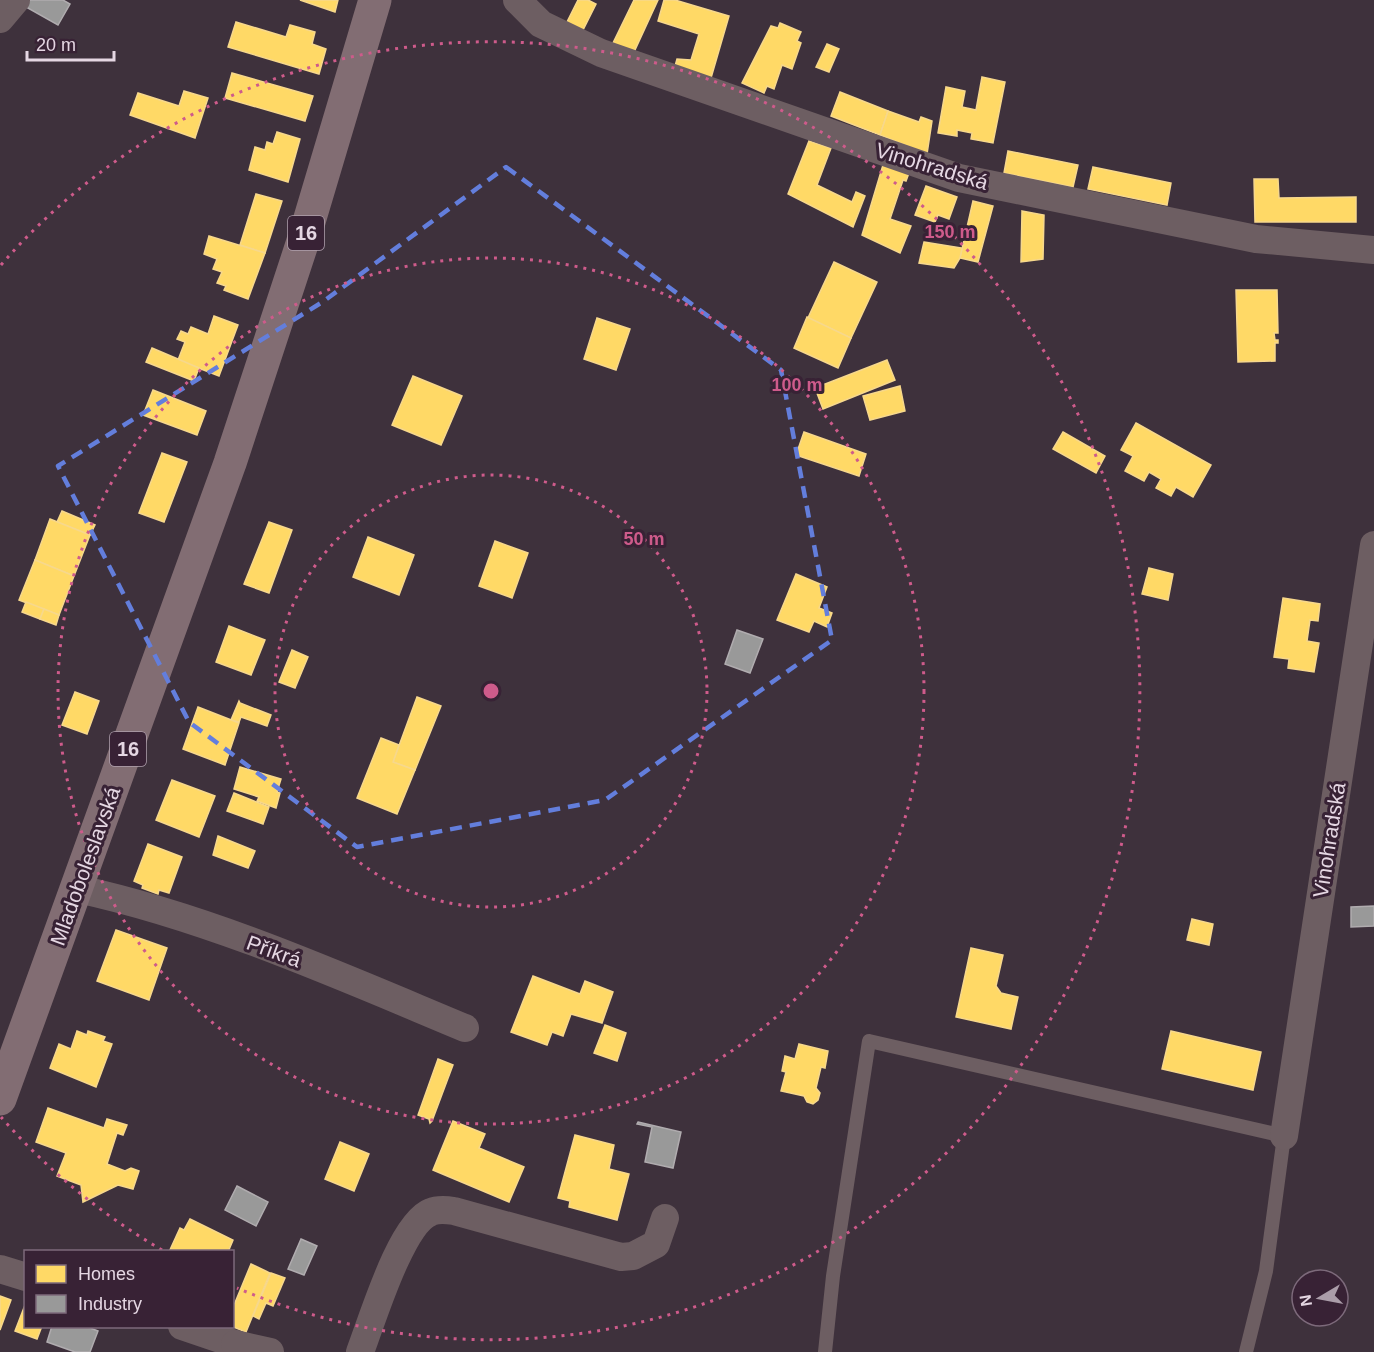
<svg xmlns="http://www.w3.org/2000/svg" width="1374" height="1352" font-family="Arial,sans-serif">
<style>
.homes{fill:#ffd966;stroke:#f7d88c;stroke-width:1.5}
.industry{fill:#999;stroke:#b0acaf;stroke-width:1.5}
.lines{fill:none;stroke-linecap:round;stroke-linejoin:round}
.service{stroke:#6d5e62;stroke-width:14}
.minor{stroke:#6d5e62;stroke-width:28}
.primary{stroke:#826d73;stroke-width:33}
.marked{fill:none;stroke:#637edc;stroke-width:4.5;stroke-dasharray:12 8;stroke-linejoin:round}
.ring{fill:none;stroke:#ce5b8b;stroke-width:3;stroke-dasharray:3 6}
.labels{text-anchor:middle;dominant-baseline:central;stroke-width:6;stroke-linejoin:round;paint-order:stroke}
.shield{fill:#382235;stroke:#b1a1af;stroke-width:1.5}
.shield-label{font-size:20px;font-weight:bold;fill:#e5d7e3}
.street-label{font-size:21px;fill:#e5d7e3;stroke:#382235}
.centre{fill:#ce5b8b;stroke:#382235;stroke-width:3}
.ring-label{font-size:18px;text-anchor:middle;font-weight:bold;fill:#ce5b8b;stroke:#382235;stroke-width:6;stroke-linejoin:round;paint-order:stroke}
</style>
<rect width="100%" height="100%" fill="#3e313c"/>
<g class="homes">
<path d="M300 0H338L335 12Z"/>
<path d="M578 0H588L596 4 582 32 566 24Z"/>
<path d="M634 0H658L634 52 612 45Z"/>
<path d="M664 0H675L729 16 711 78 675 66 677 59 691 60 699 34 658 21Z"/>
<path d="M236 22 286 37 290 25 315 32 312 44 326 49 319 74 228 47Z"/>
<path d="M780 23 801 32 797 41 801 43 792 69 782 65 774 89 767 86 764 93 742 83 771 26 778 28Z"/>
<path d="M827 44 839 49 829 72 816 67Z"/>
<path d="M232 73 313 96 305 121 225 98Z"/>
<path d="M982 77 1005 82 993 143 971 139 972 133 957 130V136L938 133 946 87 965 91 962 107 976 110Z"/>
<path d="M184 91 208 98 195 138 130 115 138 93 179 106Z"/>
<path d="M840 92 888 111 880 135 831 116Z"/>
<path d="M888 111 919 122 921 117 932 121 927 154 880 135Z"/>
<path d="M277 132 300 139 288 182 249 170 255 147 265 150 267 142 273 144Z"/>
<path d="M809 141 831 148 817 185 852 202 856 192 865 196 853 227 788 194Z"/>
<path d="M1008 151 1078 165 1073 187 1004 173Z"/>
<path d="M883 165 909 173 906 181 903 180 890 219 911 226 900 253 862 235Z"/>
<path d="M1093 167 1171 183 1167 205 1088 189Z"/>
<path d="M1254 179H1278L1279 198 1356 197V222H1255Z"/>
<path d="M926 186 957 197 949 219 938 215 935 222 915 215Z"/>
<path d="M256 194 282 201 265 253 240 245Z"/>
<path d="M973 201 993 206 978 262 960 258Z"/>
<path d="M1022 211 1044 215 1043 259 1021 262Z"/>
<path d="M209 236 265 253 248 299 224 290 226 286 217 283 222 272 213 269 217 259 204 254Z"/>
<path d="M924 242 962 248 960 258 954 268 919 263Z"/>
<path d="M834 262 877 282 851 338 808 318Z"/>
<path d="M1236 290H1277L1278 333H1274L1275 340H1278V343H1275V361L1238 362Z"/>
<path d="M214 316 238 325 219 376 178 360 185 342 177 339 181 331 188 334 191 327 208 334Z"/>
<path d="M807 317 851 338 838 368 794 348Z"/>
<path d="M597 318 630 329 616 370 584 359Z"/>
<path d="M152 348 199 368 194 381 146 362Z"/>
<path d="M887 360 895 380 823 409 815 388Z"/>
<path d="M413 376 462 396 441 445 392 425Z"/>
<path d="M900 386 905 411 870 420 863 396Z"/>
<path d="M153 390 206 411 197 435 143 415Z"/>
<path d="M1136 423 1211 465 1193 497 1176 487 1171 496 1156 488 1161 479 1149 472 1144 481 1125 471 1133 456 1121 450Z"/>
<path d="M804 432 866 454 859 476 796 455Z"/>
<path d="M1063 432 1105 456 1096 473 1053 449Z"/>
<path d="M162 453 187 462 164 522 139 513Z"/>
<path d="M62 511 95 525 90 535 57 522Z"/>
<path d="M50 519 90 535 74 576 35 560Z"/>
<path d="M269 522 292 530 269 593 244 584Z"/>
<path d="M368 537 414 555 399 595 353 577Z"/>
<path d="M495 541 528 553 512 598 479 586Z"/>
<path d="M35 560 74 576 59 615 19 600Z"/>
<path d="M1149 568 1173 574 1168 600 1142 594Z"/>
<path d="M796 574 827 587 819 608 832 613 827 627 814 621 809 632 777 620Z"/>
<path d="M1283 598 1320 604 1318 621 1310 620 1307 641 1319 643 1314 672 1288 668 1289 659 1274 657Z"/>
<path d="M26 602 44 609 40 619 22 612Z"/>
<path d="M44 609 59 615 56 625 40 619Z"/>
<path d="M229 626 265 640 251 675 216 662Z"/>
<path d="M292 650 308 657 295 688 279 682Z"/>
<path d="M75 692 99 701 87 734 62 725Z"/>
<path d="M417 697 441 706 415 770 393 762Z"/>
<path d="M239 701 240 703 271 715 267 726 241 717 239 722 231 720Z"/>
<path d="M198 707 239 723 225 765 183 749Z"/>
<path d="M381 738 399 745 393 762 415 770 397 814 357 798Z"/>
<path d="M240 767 281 779 277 792 280 793 276 808 257 801 259 797 234 789Z"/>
<path d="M172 780 215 796 199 837 156 820Z"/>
<path d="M234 793 269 807 263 824 227 811Z"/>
<path d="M218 836 255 851 248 868 213 855Z"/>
<path d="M148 844 182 857 169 893 159 890 158 894 142 888 143 885 134 881Z"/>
<path d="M1192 919 1213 924 1209 945 1187 940Z"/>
<path d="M116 930 167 948 149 1000 97 981Z"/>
<path d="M971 948 1003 955 996 986 1001 993 1018 997 1011 1029 956 1017Z"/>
<path d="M533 976 580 994 585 981 613 992 602 1023 571 1014 563 1036 552 1032 547 1045 511 1032Z"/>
<path d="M605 1025 626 1033 617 1061 594 1053Z"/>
<path d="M77 1031 87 1035 88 1031 105 1037 103 1041 112 1044 96 1087 50 1068 59 1044 71 1049Z"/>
<path d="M1171 1031 1261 1052 1253 1090 1162 1069Z"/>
<path d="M799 1044 828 1051 825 1068 821 1067 816 1088 820 1093 818 1100 813 1104 807 1102 804 1096 781 1091 786 1072 782 1071 785 1056 795 1059Z"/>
<path d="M438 1059 453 1065 432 1121 430 1123 429 1119 418 1115Z"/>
<path d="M48 1108 104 1128 107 1119 127 1125 123 1135 117 1133 107 1164 125 1171 131 1168 139 1171 133 1189 118 1185 83 1202 81 1185 57 1176 66 1153 36 1142Z"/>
<path d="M453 1121 485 1134 479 1148 524 1167 509 1202 433 1170Z"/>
<path d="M575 1135 614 1145 609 1169 629 1174 617 1220 569 1207 570 1201 558 1198Z"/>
<path d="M340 1142 369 1154 354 1191 325 1179Z"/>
<path d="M190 1219 233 1240 228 1252H169L180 1228 184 1230Z"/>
<path d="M251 1264 270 1273 246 1332 231 1326 232 1310Z"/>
<path d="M271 1273 285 1278 273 1306 266 1303 259 1319 253 1316Z"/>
<path d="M0 1296 11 1300 0 1330Z"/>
<path d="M25 1305 26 1326H42L37 1339 15 1331Z"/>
</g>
<g class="industry">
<path d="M30 0H63L70 4 58 25 26 7Z"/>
<path d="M737 630 763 639 750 673 725 664Z"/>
<path d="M1374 906V926L1351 927V907Z"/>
<path d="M638 1122 681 1132 673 1168 645 1162 652 1127 637 1124Z"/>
<path d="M237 1186 268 1202 256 1226 225 1210Z"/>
<path d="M301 1239 317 1246 304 1275 288 1269Z"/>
<path d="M52 1326H85L98 1331 90 1352H75L47 1342Z"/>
</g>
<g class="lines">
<path class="service" d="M825 1352 833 1276 869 1041 1284 1136 1266 1271 1246 1352"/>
<g class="minor">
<path d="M517 0 541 24 601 53 959 178 1256 239 1374 250"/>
<path d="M0 19 16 0"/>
<path d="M78 889C211 918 340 976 465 1028"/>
<path d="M1284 1136 1374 545"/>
<path d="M0 1269 26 1277"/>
<path d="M182 1326 235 1344 232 1352"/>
<path d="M235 1344 270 1352"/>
<path d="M360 1352C372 1321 401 1223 431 1212 438 1209 447 1210 454 1211L621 1257 633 1256 656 1244 665 1218"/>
</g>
<path class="primary" d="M0 1099 230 463 305 235 375 0"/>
</g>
<path class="marked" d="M506 167 781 370 832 640 605 800 357 847 189 722 58 466 324 301Z"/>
<g class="ring">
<circle cx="491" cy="691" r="216"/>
<circle cx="491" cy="691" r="433"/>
<path d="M162 1250A649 649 0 0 1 1 1117M1 265A649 649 0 1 1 237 1288"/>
</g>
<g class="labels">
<g class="shield">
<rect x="288" y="216" width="36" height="34" rx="4.5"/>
<rect x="110" y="732" width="36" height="34" rx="4.5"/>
</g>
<g class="shield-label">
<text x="306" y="233">16</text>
<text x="128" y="749">16</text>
</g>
<g class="street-label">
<text transform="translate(932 166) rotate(17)">Vinohradská</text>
<text transform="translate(1329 840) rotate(-81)">Vinohradská</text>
<text transform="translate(85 866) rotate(-70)">Mladoboleslavská</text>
<text transform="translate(274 951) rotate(20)">Příkrá</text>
</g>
</g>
<circle cx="491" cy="691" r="9" class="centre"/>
<g class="ring-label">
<text x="950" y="238">150 m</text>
<text x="797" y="391">100 m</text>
<text x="644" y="545">50 m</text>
</g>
<rect x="24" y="1250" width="210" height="78" fill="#382235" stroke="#7d6a7b" stroke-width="1.5"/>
<rect x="36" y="1265" width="30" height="18" fill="#ffd966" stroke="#7d6a7b" stroke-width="1.5"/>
<text x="78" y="1280" font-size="18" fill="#e5d7e3">Homes</text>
<rect x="36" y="1295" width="30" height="18" fill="#999999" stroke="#7d6a7b" stroke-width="1.5"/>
<text x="78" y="1310" font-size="18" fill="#e5d7e3">Industry</text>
<g transform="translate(1320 1298) rotate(260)"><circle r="28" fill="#382235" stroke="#7d6a7b" stroke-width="1.5"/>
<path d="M0-4.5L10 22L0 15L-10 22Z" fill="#ab9da9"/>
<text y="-9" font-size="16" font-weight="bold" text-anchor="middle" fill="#e5d7e3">N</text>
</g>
<path d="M27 51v9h87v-9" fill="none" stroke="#e5d7e3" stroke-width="3"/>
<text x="36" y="51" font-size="18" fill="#e5d7e3" stroke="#382235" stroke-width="4.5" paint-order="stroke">20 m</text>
</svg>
